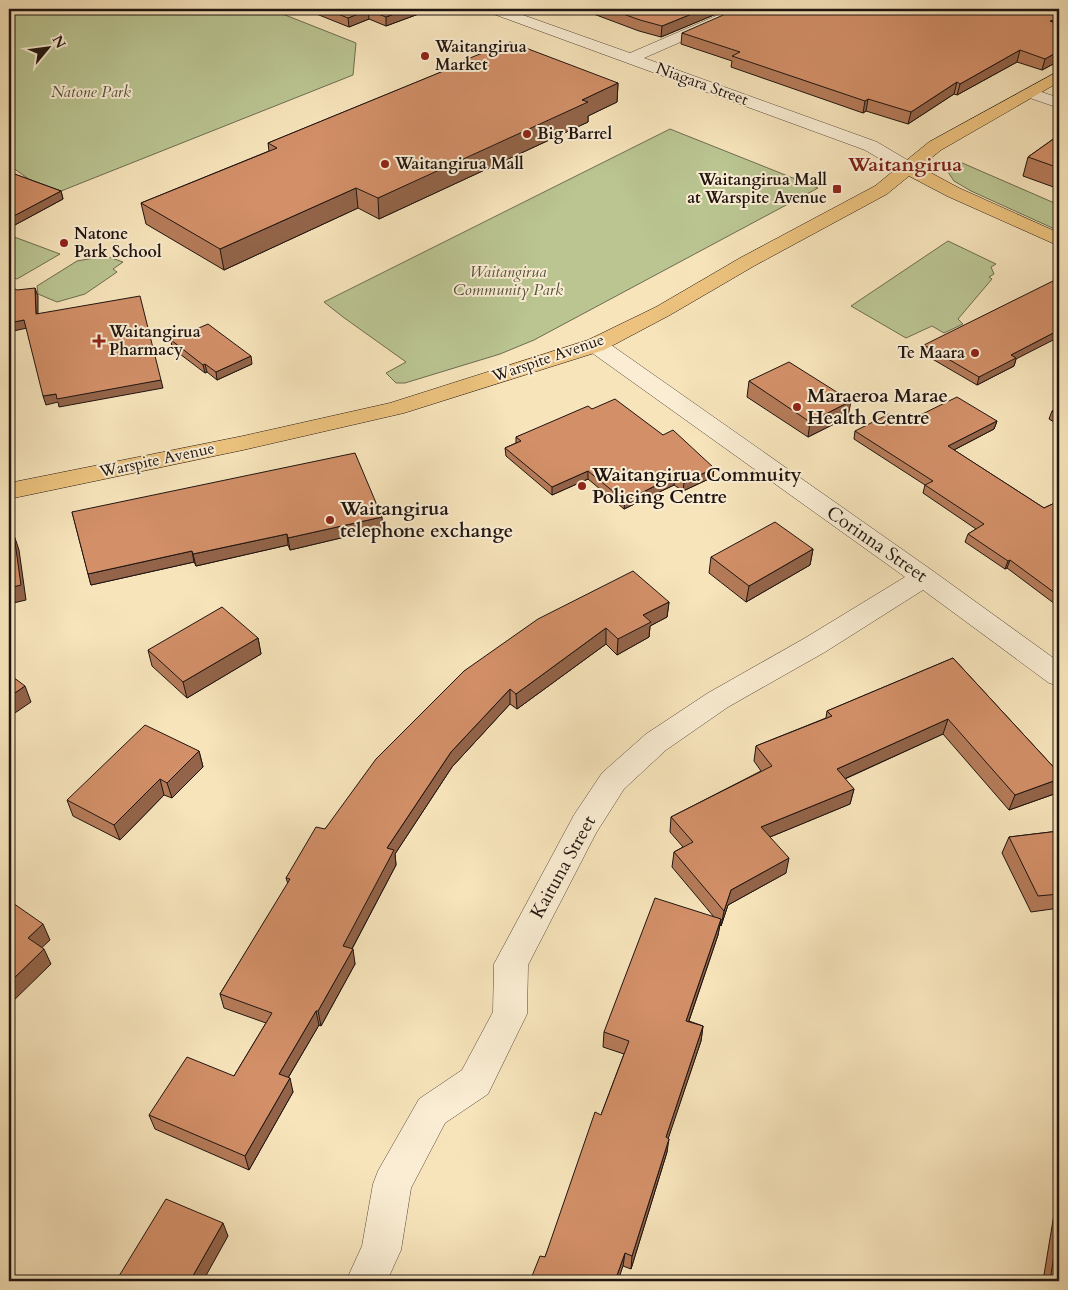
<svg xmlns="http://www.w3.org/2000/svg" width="1068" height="1290" font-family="Cardo,serif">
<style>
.green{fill:#bac592;stroke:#6c6c51}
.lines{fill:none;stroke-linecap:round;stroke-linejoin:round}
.minor-casing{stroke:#55483b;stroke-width:1}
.major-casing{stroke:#1f1410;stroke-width:1}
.minor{fill:#faedd3;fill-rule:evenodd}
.major{fill:#ecc27e;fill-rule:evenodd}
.wall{fill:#b57b59;stroke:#1f1410}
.shaded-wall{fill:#936449;stroke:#1f1410}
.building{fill:#d28f68;stroke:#1f1410}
.poi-dot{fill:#8f2418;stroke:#faedd3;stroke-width:2}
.labels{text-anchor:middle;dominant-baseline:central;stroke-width:4;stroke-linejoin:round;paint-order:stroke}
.far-poi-label{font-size:16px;font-weight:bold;fill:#1f1410;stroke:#faedd3;text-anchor:start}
.far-street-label{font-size:16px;fill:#1f1410;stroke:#faedd3}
.far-park-label{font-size:16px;font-style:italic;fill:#55523e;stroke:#faedd3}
.poi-label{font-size:19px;font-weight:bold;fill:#1f1410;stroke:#faedd3;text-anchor:start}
.street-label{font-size:19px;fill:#1f1410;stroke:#faedd3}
.far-district-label{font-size:20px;font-weight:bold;fill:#7a1f14;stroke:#faedd3}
</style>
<rect width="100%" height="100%" fill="#f7e4bb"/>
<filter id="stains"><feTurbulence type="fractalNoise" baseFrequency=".004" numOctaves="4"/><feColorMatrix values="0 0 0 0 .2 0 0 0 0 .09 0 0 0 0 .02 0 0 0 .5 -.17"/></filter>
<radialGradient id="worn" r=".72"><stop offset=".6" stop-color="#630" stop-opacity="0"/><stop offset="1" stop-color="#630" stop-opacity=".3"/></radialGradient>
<g class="green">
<path d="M9 9H270L356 43 353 75 51 195 9 165Z"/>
<path d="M670 129 818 188 534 340 500 354 405 383H396L386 373 406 362 343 317 324 302Z"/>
<path d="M960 162 1059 205V231L971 191 954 181 946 169Z"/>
<path d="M9 235 60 254 17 279 9 276Z"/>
<path d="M948 241 996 264 991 267 994 274 989 277 992 279 958 319 963 324 944 333 932 326 906 338 851 306Z"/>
<path d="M106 256 123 262 113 269 117 272 85 294 57 302 38 294 37 286 77 261Z"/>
</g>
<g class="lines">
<g class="minor-casing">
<g id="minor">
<path d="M486 9H506L630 53 732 9H751L749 12 644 58 877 142 914 164 917 168 914 172 908 173 902 172 865 150 488 12Z"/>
<path d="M1030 88 1059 98V108L1024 96 1022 93 1024 90Z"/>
<path d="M596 339 604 340 933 571 1059 662V686L1049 683 923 590 825 652 728 707 666 750 624 789 596 833 528 965 527 1014 488 1094 445 1123 411 1188 401 1250 387 1281H346L362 1246 373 1184 378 1171 419 1099 462 1070 493 1012 494 964 574 815 602 773 646 734 708 693 805 638 905 577 588 350 585 345 588 340Z"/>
</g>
</g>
<g class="major-casing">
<path id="major" d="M1059 71V82L941 150 920 167 959 188 1059 233V246L947 196 909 176 887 194 754 266 670 315 604 350 404 413 243 450 9 499V483L243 436 390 403 588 340 656 307 740 258 875 186 929 142Z"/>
</g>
<use href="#minor" class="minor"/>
<use href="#major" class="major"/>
</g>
<g class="wall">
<path d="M304 9H432L386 26 369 19 349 27Z"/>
<path d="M583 9H728L661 37 639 31 583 10Z"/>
<path d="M1059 9V61L1042 70 1017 62 957 95 954 94 908 124 866 111 863 113 731 67 732 61 681 44 682 33Z"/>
<path d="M460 62 618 83 617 102 588 116V122L379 219 358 208 224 270 146 224 141 203 269 151 268 143 461 64Z"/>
<path d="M1059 135V189L1023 176 1028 157Z"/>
<path d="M9 172 61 191 63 199 13 226 9 225Z"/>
<path d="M171 340 252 364 217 380 207 372 205 373 172 348Z"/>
<path d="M924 345 1016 359 1014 366 977 385 922 353Z"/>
<path d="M749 381 848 417 808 437 747 397Z"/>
<path d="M1059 407V425L1049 419 1052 411Z"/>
<path d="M592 409 663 435 714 468 713 477 683 491 674 485 624 509 588 479 552 495 506 456 505 448 516 443V437Z"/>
<path d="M997 421 994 429 954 450 1044 508 1059 501V607L1007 568 1005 569 965 542 968 534 976 529 923 493 925 485 854 439 855 431 904 423Z"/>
<path d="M72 512 383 528 290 550 288 545 196 566 194 562 91 585Z"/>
<path d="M813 549 810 565 746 602 709 573 711 557Z"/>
<path d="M669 602 667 617 650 626 649 637 617 655 606 644 517 709 510 704 452 767 395 854 396 865 352 949 355 964 321 1026 319 1025 288 1078 293 1092 249 1170 155 1129 149 1115 234 1076 266 1023 224 1008 220 994 288 884 286 878 325 829 464 671Z"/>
<path d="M258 638 261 654 187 698 152 666 148 650Z"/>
<path d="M953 658 1059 773V787L1057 793 1009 810 943 734 845 779 854 789 850 804 770 837 786 873 728 905 721 926 720 924 718 935 689 1021 703 1026 701 1041 668 1138 667 1152 631 1269 623 1266 545 1257 601 1115 624 1054 603 1047 604 1032 714 917 672 867 674 852 683 847 670 832 671 817 761 771 754 761 756 746 826 718 827 711Z"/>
<path d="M199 751 203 767 172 798 164 795 120 840 73 816 67 800Z"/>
<path d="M1059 831V908L1031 912 1002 853 1009 837Z"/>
<path d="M1059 1193V1281H1043L1057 1196Z"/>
</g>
<g class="shaded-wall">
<path d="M407 9H432L386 26V17Z"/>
<path d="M704 9H728L661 37 662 26Z"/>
<path d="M368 10 369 19 349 27 348 18Z"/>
<path d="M1059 19V30L1050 21Z"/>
<path d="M1020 50 1017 62 957 95 960 84Z"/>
<path d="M1059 51V61L1042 70 1045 59Z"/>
<path d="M957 82 954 94 908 124 911 112Z"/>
<path d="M618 83 617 102 588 116V122L379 219 378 198 582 100Z"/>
<path d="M868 99 866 111 863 113 865 101Z"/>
<path d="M356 188 358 208 224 270 220 249Z"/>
<path d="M61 191 63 199 13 226 10 218Z"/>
<path d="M35 288 38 296V322L36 314Z"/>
<path d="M24 320 27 328 9 332V323Z"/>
<path d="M1059 330V337L1016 359 1014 366 977 385 979 377 1011 355Z"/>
<path d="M251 356 252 364 217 380 216 372Z"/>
<path d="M205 364 207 372 205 373 203 365Z"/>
<path d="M161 380 163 388 59 407 58 402 46 405 43 396Z"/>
<path d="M851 401 848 417 808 437 810 422Z"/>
<path d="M997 421 994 429 946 454 948 446Z"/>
<path d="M714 468 713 477 683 491 684 483Z"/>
<path d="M588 471V479L552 495V487Z"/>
<path d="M675 476 674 485 624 509 625 501Z"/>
<path d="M382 517 383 528 290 550 288 538Z"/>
<path d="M287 534 288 545 196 566 193 554Z"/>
<path d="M14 535 19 550 26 600 9 604V588Z"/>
<path d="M813 549 810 565 746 602 749 586Z"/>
<path d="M192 551 194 562 91 585 88 574Z"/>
<path d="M1010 560 1007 568 1005 569 1008 561Z"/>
<path d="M669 602 667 617 650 626 649 637 617 655 618 639 643 615Z"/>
<path d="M606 628V644L517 709 516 694Z"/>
<path d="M258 638 261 654 187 698 183 682Z"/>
<path d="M25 686 31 702 9 717V697Z"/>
<path d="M510 689V704L452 767 395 854 396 865 346 960 343 946 387 848 451 752Z"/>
<path d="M948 719 943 734 833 784 837 769Z"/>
<path d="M199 751 203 767 172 798 167 783Z"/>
<path d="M160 779 164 795 120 840 114 825Z"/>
<path d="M1059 779V787L1057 793 1009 810 1015 795Z"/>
<path d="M854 789 850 804 758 842 761 827Z"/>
<path d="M789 858 786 873 728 905 721 926 724 911 731 890Z"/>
<path d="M721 919 718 935 684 1035 686 1021Z"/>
<path d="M43 924 50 940 35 954 28 938Z"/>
<path d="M44 949 51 964 9 1005V983Z"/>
<path d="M353 949 355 964 321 1026 318 1011Z"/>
<path d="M316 1011 319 1025 282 1088 279 1074Z"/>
<path d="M703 1026 701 1041 664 1151 666 1137Z"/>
<path d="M290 1078 293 1092 249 1170 245 1156Z"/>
<path d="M669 1139 667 1152 631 1269 632 1256Z"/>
<path d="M223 1223 228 1236 203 1281H190Z"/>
<path d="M625 1253 623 1266 618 1281H615Z"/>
</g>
<g class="building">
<path d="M325 9H407L386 17 368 10 348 18Z"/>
<path d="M609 9H704L662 26 640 20Z"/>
<path d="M737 9H1059V19L1050 21 1059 25V51L1045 59 1020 50 960 84 957 82 911 112 868 99 865 101 732 56 740 52 682 33Z"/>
<path d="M510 42 618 83 582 100 588 102 378 198 356 188 220 249 141 203 277 148 268 143 463 63 460 62Z"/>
<path d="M1059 135V168L1028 157Z"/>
<path d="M9 172 61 191 10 218H9Z"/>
<path d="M1059 278V330L1011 355 1016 358 979 377 924 345Z"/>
<path d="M9 286 17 290 35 288 36 314 140 296 161 380 57 399 56 394 43 396 24 320 9 323Z"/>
<path d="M208 324 251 356 216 372 205 364 203 365 171 340Z"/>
<path d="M789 362 851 401 810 422 749 381Z"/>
<path d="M957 397 997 421 948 446 1044 508 1059 501V596L1010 560 1008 561 968 534 984 524 925 485 933 481 855 431 889 414 904 423Z"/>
<path d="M615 399 663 435 673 430 714 468 684 483 675 476 625 501 588 471 552 487 505 448 521 441 516 437 588 406 592 409Z"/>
<path d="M1059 407V416L1052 411Z"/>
<path d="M355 453 382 517 288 538 287 534 193 554 192 551 88 574 72 512Z"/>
<path d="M775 522 813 549 749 586 711 557Z"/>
<path d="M14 535 21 585 9 588V536Z"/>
<path d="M633 571 669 602 643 615 651 622 618 639 606 628 516 694 510 689 451 752 387 848 394 850 343 946 353 949 318 1011H316L279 1074 290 1078 245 1156 149 1115 187 1057 234 1076 272 1013 220 994 290 879 286 878 316 827 325 829 376 759 464 671 538 619Z"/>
<path d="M222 607 258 638 183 682 148 650Z"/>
<path d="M953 658 1059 773V779L1015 795 948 719 837 769 854 789 761 827 789 858 731 890 724 911 674 852 693 842 671 817 772 766 756 746 832 716 827 711Z"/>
<path d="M9 674 25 686 9 697Z"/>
<path d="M145 725 199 751 167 783 160 779 114 825 67 800Z"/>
<path d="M1059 831V894L1038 896 1009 837Z"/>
<path d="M655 898 721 919 686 1021 703 1026 666 1137 669 1139 632 1256 625 1253 615 1281H530L540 1256 545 1257 595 1112 601 1115 629 1041 604 1032Z"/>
<path d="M10 901 43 924 28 938 44 949 9 983V902Z"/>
<path d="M166 1199 223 1223 190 1281H116Z"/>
<path d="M1059 1223V1281H1050Z"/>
</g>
<g class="poi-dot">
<circle cx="425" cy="56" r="5"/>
<circle cx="527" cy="134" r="5"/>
<circle cx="385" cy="164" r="5"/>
<rect x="832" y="184" width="10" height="10" rx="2.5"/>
<circle cx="64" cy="243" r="5"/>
<path d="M96.5 333.5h5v5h5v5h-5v5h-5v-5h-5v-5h5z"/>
<circle cx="975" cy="353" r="5"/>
<circle cx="797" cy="407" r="5"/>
<circle cx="582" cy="486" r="5"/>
<circle cx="330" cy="520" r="5"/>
</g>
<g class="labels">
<g class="far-poi-label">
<text x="435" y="47">Waitangirua<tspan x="435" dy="18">Market</tspan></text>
<text x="537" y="134">Big Barrel</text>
<text x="395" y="164">Waitangirua Mall</text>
<text x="827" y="180" text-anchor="end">Waitangirua Mall<tspan x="827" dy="18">at Warspite Avenue</tspan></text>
<text x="74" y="234">Natone<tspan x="74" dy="18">Park School</tspan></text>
<text x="109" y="332">Waitangirua<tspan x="109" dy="18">Pharmacy</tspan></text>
<text x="965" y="353" text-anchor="end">Te Maara</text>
</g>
<g class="far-street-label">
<text transform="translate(702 84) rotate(20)">Niagara Street</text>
<text transform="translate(548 358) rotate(-19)">Warspite Avenue</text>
<text transform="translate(157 460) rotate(-12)">Warspite Avenue</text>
</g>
<g class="far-park-label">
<text x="91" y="92">Natone Park</text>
<text x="508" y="272">Waitangirua<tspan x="508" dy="18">Community Park</tspan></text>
</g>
<g class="poi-label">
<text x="807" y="396">Maraeroa Marae<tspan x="807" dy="22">Health Centre</tspan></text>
<text x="592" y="475">Waitangirua Commuity<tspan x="592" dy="22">Policing Centre</tspan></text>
<text x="340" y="509">Waitangirua<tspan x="340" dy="22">telephone exchange</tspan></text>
</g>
<g class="street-label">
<text transform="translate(877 544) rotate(35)">Corinna Street</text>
<text transform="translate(563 867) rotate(-61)">Kaituna Street</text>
</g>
<g class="far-district-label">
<text x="905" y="164">Waitangirua</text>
</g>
</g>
<rect width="1068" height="1290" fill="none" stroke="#f7e4bb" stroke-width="30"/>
<rect x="10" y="10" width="1048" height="1270" fill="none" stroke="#1f1410" stroke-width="2.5"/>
<rect x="15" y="15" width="1038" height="1260" fill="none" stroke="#1f1410"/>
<g transform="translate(48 48) rotate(61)" stroke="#faedd3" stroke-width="4" paint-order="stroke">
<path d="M0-4L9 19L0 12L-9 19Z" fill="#1f1410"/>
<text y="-8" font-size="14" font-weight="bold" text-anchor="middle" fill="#1f1410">N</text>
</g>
<rect width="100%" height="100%" filter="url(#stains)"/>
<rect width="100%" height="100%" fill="url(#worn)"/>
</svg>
